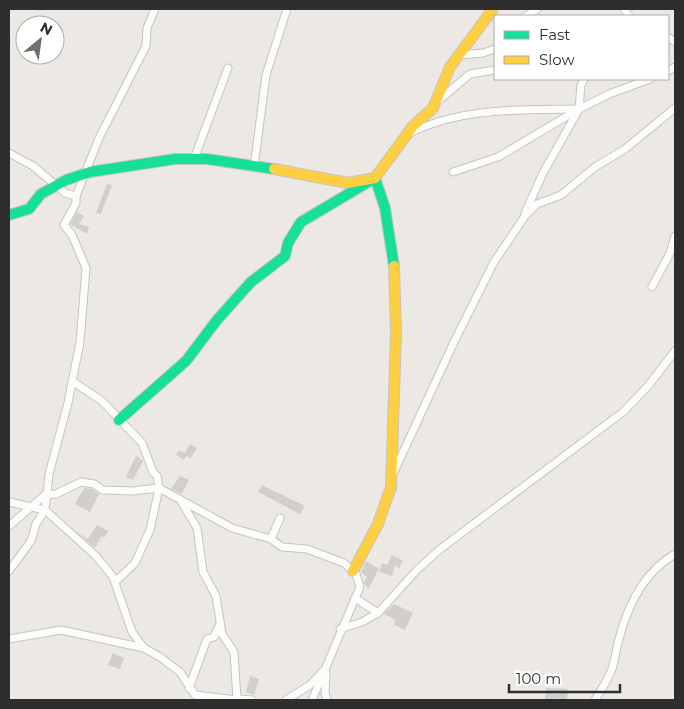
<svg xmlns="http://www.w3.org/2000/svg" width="684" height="709" font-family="Montserrat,sans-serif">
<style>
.building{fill:#d1cecb}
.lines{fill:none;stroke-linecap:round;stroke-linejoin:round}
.street-casing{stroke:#c5c4c5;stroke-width:9}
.fast-casing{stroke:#c5c4c5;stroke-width:12}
.slow-casing{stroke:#c5c4c5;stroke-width:12}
.street{stroke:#fcfcfb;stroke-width:7}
.fast{stroke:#16e098;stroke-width:10}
.slow{stroke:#ffcf43;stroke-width:10}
</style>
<rect width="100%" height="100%" fill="#ece8e4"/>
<g class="building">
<path d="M107 184 112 185 101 214 96 213Z"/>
<path d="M77 212 84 216 79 224 89 227 87 234 70 224Z"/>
<path d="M190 444 197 448 191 458 186 456 184 460 176 455 179 450 185 453Z"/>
<path d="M136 456 143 461 133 480 126 477Z"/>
<path d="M180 476 189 480 182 494 171 489Z"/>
<path d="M262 485 305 506 300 514 258 492Z"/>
<path d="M84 488 92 489 99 494 90 512 75 504Z"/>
<path d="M97 525 108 531 104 538 102 536 95 548 76 531 88 539Z"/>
<path d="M392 555 403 561 399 568 395 565 392 576 379 572 382 563 387 565Z"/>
<path d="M366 561 379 569 368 589 364 582 367 577 361 572Z"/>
<path d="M394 604 413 613 405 630 394 625 396 620 384 614Z"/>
<path d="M113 653 124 658 120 669 108 665Z"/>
<path d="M250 676 259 679 254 695 246 692Z"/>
<path d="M546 688 568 689 567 700H545Z"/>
</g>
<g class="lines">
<g class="street-casing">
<g id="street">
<path d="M624 9 629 16"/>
<path d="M526 16 537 9"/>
<path d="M668 37 675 42"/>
<path d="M459 55 483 53 495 49"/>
<path d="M668 71 675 67"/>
<path d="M438 101 470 74 495 70"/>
<path d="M408 134C461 107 520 110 578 109"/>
<path d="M9 153 33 166 65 193 76 196 99 138 146 46 147 28 155 9"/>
<path d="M194 159 228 68"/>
<path d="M254 167 266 75 287 9"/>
<path d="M453 172 498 157 579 109 609 94 650 79"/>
<path d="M525 213 543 173 579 109 581 85 584 79"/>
<path d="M652 287 670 253 675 236"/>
<path d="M72 381 102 401 142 443 153 472 157 476 159 488 150 530 135 563 115 582"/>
<path d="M393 474 454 342 494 262 525 216 537 204 561 195 595 167 625 149 675 108"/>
<path d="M181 501 197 528 203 572 216 596 222 634 234 652 237 699 252 700"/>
<path d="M9 502 45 510 96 556 113 577 132 632 144 648 160 657 180 672 195 695 237 700"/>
<path d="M9 526 45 495 56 494 81 482 94 484 103 490 132 491 159 488 232 528 271 539 282 547 307 549 344 563 356 574 360 587 312 700"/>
<path d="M271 539 280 518"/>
<path d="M9 571 31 541 36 524 45 510 49 474 68 403 80 342 86 268 72 235 64 225 76 203V196"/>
<path d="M355 598 378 613"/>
<path d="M340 629 362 622 378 613 417 570 439 550 623 412 648 386 675 351"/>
<path d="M9 639 61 630 144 648"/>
<path d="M326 673 325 693 327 700"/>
<path d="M189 688 207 639 214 637 220 624"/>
<path d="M286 700 310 685 322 672"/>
<path d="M595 700C601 690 608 680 612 669 615 660 616 649 619 639 628 604 644 572 675 554"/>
</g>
</g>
<g class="fast-casing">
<g id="fast">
<path d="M9 215 29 209 41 194 66 180 90 172 175 159H207L274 169"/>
<path d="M119 420 186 361 217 320 251 282 285 256 288 243 301 222 375 178 385 208 394 266"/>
</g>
</g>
<g class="slow-casing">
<g id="slow">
<path d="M274 169 348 183 375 178 413 126 433 108 450 67 493 9"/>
<path d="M353 571 378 524 391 487 396 332 394 266"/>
</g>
</g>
<use href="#street" class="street"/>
<use href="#fast" class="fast"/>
<use href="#slow" class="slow"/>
</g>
<rect width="684" height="709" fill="none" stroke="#2e2e2e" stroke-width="20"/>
<rect x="494" y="15" width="175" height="65" fill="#ffffff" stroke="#ababab"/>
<rect x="504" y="31" width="25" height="8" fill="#16e098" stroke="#ababab"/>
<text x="539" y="40" font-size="15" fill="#2e2e2e">Fast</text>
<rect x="504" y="56" width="25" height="8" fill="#ffcf43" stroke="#ababab"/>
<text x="539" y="65" font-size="15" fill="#2e2e2e">Slow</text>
<g transform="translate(40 40) rotate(29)"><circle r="24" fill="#ffffff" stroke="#ababab"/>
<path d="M0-4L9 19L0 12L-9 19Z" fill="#706f6e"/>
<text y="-8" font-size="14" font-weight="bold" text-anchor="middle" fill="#2e2e2e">N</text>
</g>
<path d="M509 684v8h111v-8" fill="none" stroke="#2e2e2e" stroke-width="2.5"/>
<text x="516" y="684" font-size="15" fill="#2e2e2e" stroke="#ffffff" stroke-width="4" paint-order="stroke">100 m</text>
</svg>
